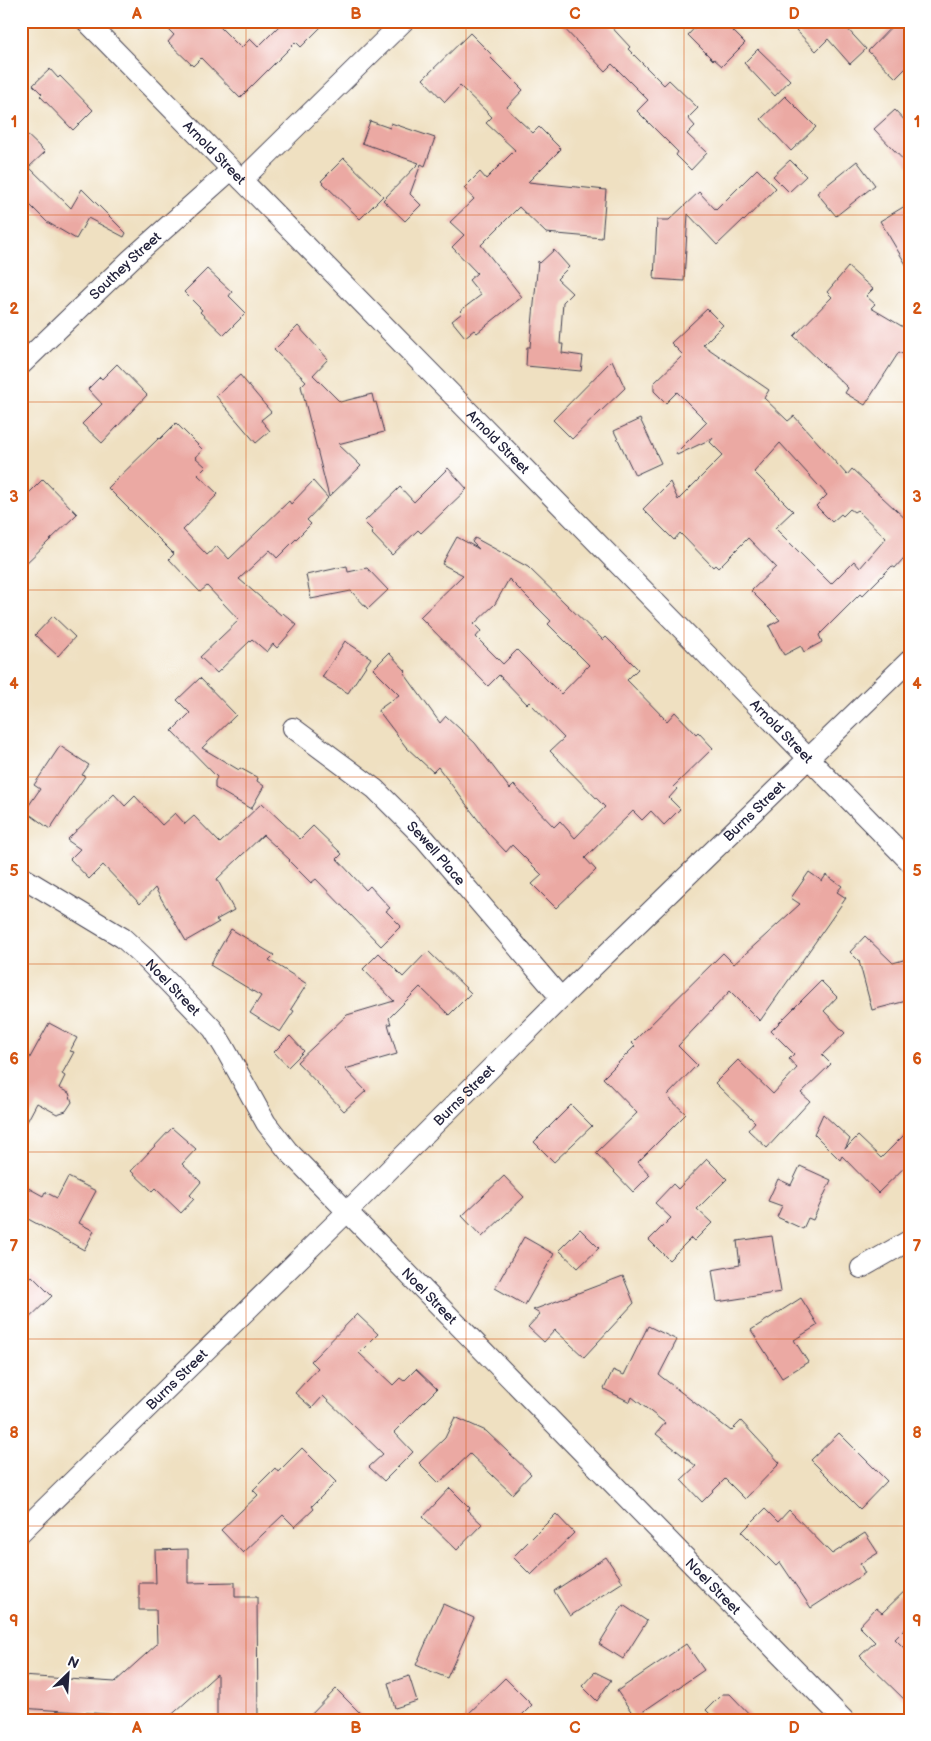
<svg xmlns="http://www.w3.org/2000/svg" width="931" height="1741" font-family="'Balsamiq Sans',sans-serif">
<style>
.building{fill:#eba9a3;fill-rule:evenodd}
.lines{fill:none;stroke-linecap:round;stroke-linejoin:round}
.minor-casing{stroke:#413e4f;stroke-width:22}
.minor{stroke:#fff;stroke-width:20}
.grid{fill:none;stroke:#d45411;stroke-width:1;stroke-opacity:0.55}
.labels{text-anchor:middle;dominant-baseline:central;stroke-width:5;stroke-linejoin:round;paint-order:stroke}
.street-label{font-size:14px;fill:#22223b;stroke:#fff}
.neatline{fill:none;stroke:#d45411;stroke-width:2}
.grid-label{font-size:16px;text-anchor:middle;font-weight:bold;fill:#d45411}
</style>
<rect width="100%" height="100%" fill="#fff"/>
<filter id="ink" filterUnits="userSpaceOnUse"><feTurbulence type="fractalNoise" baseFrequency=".02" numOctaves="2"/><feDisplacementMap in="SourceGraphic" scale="10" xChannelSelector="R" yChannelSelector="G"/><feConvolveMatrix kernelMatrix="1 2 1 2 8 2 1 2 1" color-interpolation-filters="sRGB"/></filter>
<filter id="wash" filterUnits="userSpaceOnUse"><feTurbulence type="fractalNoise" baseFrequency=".0096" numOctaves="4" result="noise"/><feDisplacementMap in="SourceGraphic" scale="20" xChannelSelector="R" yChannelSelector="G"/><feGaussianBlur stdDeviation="1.12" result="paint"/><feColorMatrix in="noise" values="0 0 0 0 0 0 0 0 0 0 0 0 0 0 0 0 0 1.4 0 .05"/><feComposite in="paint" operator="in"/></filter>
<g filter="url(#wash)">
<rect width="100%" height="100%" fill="#efe0c1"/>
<g id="blocks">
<g class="building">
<path d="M160 21H214L241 48 250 39 258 47 279 26 275 21H327L301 47 296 42 240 98 201 58 193 66 168 42 174 35Z"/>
<path d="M557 21H606L630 47 628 49 664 85 669 80 698 108 688 118 695 126 687 134 707 153 691 170 676 155 678 152 637 111 648 100 612 64 605 71Z"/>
<path d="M701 21H723L745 43 722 66 714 59 713 60 688 35Z"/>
<path d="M805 21H846L843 24 866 49 850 64 828 39 816 51 796 30Z"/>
<path d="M897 21H910V64L896 78 868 51Z"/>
<path d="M470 33 492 55 490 57 523 90 506 108 533 133 539 127 561 149 528 182 606 190 602 238 546 233 519 207 481 245 522 297 477 333 474 330 465 337 452 321 462 313 460 311 481 295 469 280 477 273 452 247 464 235 450 222 474 199 464 188 480 172 486 179 515 150 486 123 492 117 460 86 445 102 423 79Z"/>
<path d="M758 49 790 80 775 96 744 63Z"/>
<path d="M50 69 58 78 60 76 93 110 73 130 40 96 42 94 33 85Z"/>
<path d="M785 96 816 127 791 151 761 119Z"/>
<path d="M895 110 910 126V167L874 129Z"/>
<path d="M370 121 390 128 391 123 435 138 425 166 421 164 410 194 421 205 405 221 383 200 419 163 362 143Z"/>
<path d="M21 129 45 152 29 167 71 208 82 189 126 233 124 237 88 218 76 239 47 222 21 196Z"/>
<path d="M344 158 383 196 360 219 321 181Z"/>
<path d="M790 160 806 176 789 192 773 176Z"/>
<path d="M857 161 875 185 836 216 817 193Z"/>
<path d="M757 169 776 188 744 221 743 220 717 245 688 214 684 281 654 279 657 220H669L699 192 716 210Z"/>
<path d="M910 203V271L880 221Z"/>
<path d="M554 250 569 267 557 279 572 293 563 302 560 344H563L562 353 583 356 581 371 526 366 527 347H530L538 261 540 263Z"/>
<path d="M848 267 873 289 866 296 875 304 871 308 910 331V358L899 352 865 405 845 393 848 388 794 336 832 297 827 292Z"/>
<path d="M207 269 232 292 229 296 246 313 224 335 200 312 202 310 184 292Z"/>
<path d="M707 309 723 325 703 345 769 390 764 398 788 421 794 416 847 475 852 469 910 523V551L895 568 892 566 862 596 860 594 819 635 822 642 804 652 801 646 784 655 769 626 780 620 751 591 776 567 748 538 718 568 715 565 713 567 680 533 674 540 643 509 670 482 678 500 723 455 710 442 713 438 677 455 676 453 707 422 677 392 666 403 654 391V383L683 355 671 343ZM780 443 827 495 816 506 832 522 841 514 843 516 850 509 854 512 857 510 886 538 860 568 854 561 831 584 775 528 793 511 754 472Z"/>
<path d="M298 326 328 359 313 375 340 402 372 394 374 403 376 402 384 432 338 444 361 466 329 497 301 386 306 381 274 350Z"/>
<path d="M612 360 625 388 572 439 553 420Z"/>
<path d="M117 364 147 395 102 443 82 424 102 404 88 389 100 377 102 379Z"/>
<path d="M240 375 271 412 261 420 270 431 256 443 216 396Z"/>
<path d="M640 419 661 463 635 475 614 431Z"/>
<path d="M176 423 203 450 195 457 206 467 198 475 218 494 183 530 207 555 217 546 229 559 289 501 291 504 313 481 328 498 307 520 311 524 277 558 270 550 239 579 281 615 283 613 297 625 277 648 273 644 267 652 252 639 217 673 200 657 239 620 207 586 200 592 169 559 174 554 108 488 159 438 160 439Z"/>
<path d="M448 468 467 489 421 533 418 530 392 555 371 533 373 531 364 522 400 487 414 502Z"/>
<path d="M43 479 77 514 21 568V501Z"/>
<path d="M457 537 479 549 472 542 475 538 528 567 603 640 606 637 638 669 627 680 667 721 675 712 696 734 698 732 713 748 674 786 677 789 669 798 680 809 664 825 651 811 642 820 633 811 585 858 596 870 556 908 532 884 542 875 512 845 506 852 488 833 438 767 433 772 406 747 378 710 399 695 373 669 389 653 406 671 404 673 440 723 446 716 475 743 510 789 514 785 554 827 560 821 575 838 605 807 550 751 564 738 529 702 527 704 499 675 488 686 420 617 463 575 442 564ZM509 579 551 621 548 624 589 665 561 694 517 650 503 664 476 637 481 631 474 624 495 604Z"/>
<path d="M347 566 348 572 367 568 388 590 368 609 351 591 311 599 306 575Z"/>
<path d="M53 616 75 637 58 656 35 635Z"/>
<path d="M345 641 371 658 348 693 322 677Z"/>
<path d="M200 678 236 715 202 748 239 770 240 768 258 778 257 781 264 786 251 809 215 788V781L217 777 172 731 190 713 177 700Z"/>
<path d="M60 746 89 765 82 775 85 776 50 829 25 811 40 789 34 785Z"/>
<path d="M114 794 125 806 135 796 162 825 175 813 185 824 194 816 220 843 262 803 300 839 313 826 342 854 337 859 366 890 370 886 390 908 386 911 401 926 381 946 316 879 311 883 289 861 290 860 263 835 217 879 234 910 216 920 219 922 186 941 155 888 140 904 103 865 89 879 70 859 80 849 67 840Z"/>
<path d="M809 872 822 881 826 875 842 886 837 892 846 898 760 1021 730 991 678 1046 697 1065 667 1096 686 1114 638 1162 650 1175 633 1192 596 1153 637 1113 603 1078 635 1046 632 1043 723 953 734 964 800 904 791 898Z"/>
<path d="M231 929 274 955 269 960 307 984 291 1009 294 1011 280 1032 250 1013 261 996 210 965Z"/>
<path d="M865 936 893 963 910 958V1000L872 1010 859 961 850 952Z"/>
<path d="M428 951 471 993 449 1015 420 987 389 1018 391 1024H388L397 1054 345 1069 366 1091 344 1111 297 1062 347 1015 394 1001 363 969 379 953 403 977Z"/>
<path d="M821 981 837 997 824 1011 845 1033 822 1055 831 1064 801 1093 810 1101 767 1148 748 1130 755 1122 715 1083 738 1060 773 1094 797 1068 789 1059 794 1054 771 1031Z"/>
<path d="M49 1023 77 1038 70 1051 74 1052 62 1074 65 1076 59 1088 69 1093 72 1102 66 1111 57 1114 37 1103 21 1133V1074Z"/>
<path d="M290 1036 304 1051 288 1067 274 1052Z"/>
<path d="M571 1105 592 1126 554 1162 534 1142Z"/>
<path d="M823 1114 850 1139 845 1149 858 1136 881 1158 910 1129V1162L878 1193 842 1156 840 1160 814 1134Z"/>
<path d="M172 1128 196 1149 182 1164 201 1182 190 1195 194 1199 181 1213 155 1188 152 1191 131 1171Z"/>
<path d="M707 1159 727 1179 697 1209 712 1223 694 1241 691 1238 669 1260 649 1240 671 1218 655 1203 673 1184 678 1189Z"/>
<path d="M800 1166 831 1180 813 1220 808 1218 803 1229 777 1217 782 1206 768 1201 778 1179 791 1185Z"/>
<path d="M504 1176 524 1197 482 1237 462 1216Z"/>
<path d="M68 1177 96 1191 79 1223 94 1231 84 1250 21 1215V1184L43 1196 45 1192 57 1198Z"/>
<path d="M580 1229 599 1248 578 1268 559 1250Z"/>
<path d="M772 1236 781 1292 717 1302 712 1270 740 1265 737 1241Z"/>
<path d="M524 1237 554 1254 525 1305 495 1288Z"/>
<path d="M32 1276 52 1296 21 1326V1286Z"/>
<path d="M623 1276 634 1303 584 1357 555 1330 544 1342 528 1327 540 1314 533 1310Z"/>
<path d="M801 1298 818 1325 794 1340 808 1362 782 1378 751 1330Z"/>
<path d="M357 1314 378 1334 359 1353 393 1385 400 1378 404 1381 416 1369 437 1389 394 1432 413 1452 384 1481 369 1467 383 1454 323 1396 312 1408 295 1393 318 1368 311 1361Z"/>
<path d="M648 1326 677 1340 659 1375 731 1431 741 1421 780 1463 745 1499 725 1479 702 1502 681 1480 696 1466 656 1434 665 1423 632 1397 630 1402 604 1389 613 1370 624 1375Z"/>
<path d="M455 1417 486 1431 531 1474 512 1494 470 1454 439 1483 419 1463 445 1438Z"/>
<path d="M839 1433 887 1481 860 1509 811 1460Z"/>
<path d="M302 1448 336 1482 312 1506 314 1509 295 1527 283 1515 243 1553 221 1530 258 1495 253 1490 275 1468 278 1472Z"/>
<path d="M450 1488 470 1508 467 1510 482 1524 457 1550 423 1517Z"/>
<path d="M765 1509 778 1522 789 1510 832 1554 865 1533 878 1553 860 1564 865 1573 811 1608 780 1562 776 1566 742 1532Z"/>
<path d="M556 1514 574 1533 531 1575 513 1557Z"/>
<path d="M188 1549V1583L235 1582V1597H257L258 1720H217V1674L166 1720H116L121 1715 21 1708V1676L115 1682 157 1644 156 1610H139V1583H156L155 1550Z"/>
<path d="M606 1557 623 1582 570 1616 554 1591Z"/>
<path d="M910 1586V1624L895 1639 910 1654V1705L860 1656 875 1642 859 1626 876 1608 882 1613Z"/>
<path d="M443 1604 474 1618 447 1678 416 1665Z"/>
<path d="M623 1605 647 1621 623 1659 599 1644Z"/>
<path d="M686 1644 704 1670 635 1717 617 1691Z"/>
<path d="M595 1672 611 1680 597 1701 582 1686Z"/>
<path d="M409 1676 417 1701 395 1708 388 1683Z"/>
<path d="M505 1678 532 1705 517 1720H462Z"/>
<path d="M336 1689 367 1720H306Z"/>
<path d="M722 1694H730L755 1720H716L706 1710Z"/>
</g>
</g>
</g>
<g filter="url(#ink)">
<use href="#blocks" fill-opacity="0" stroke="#413e4f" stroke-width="1"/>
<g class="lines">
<g class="minor-casing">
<g id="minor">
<path id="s1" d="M86 21 910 862"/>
<path d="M242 180 404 21"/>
<path id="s2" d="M21 365 131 259 231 170"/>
<path id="s3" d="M293 728 375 789 425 839 561 998"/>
<path id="s4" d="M22 877 123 938 146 959 213 1029 224 1047 266 1123 288 1151 844 1720"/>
<path d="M861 1268 910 1240"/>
<path id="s5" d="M21 1532 347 1212 561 998 910 660"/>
</g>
</g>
<use href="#minor" class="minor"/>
</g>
</g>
<path class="grid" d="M246 21V1720M466 21V1720M684 21V1720M21 215H910M21 402H910M21 590H910M21 777H910M21 964H910M21 1152H910M21 1339H910M21 1526H910"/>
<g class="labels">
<g class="street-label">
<text stroke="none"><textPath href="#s1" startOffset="184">Arnold Street</textPath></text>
<text stroke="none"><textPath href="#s2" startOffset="144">Southey Street</textPath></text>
<text stroke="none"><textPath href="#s1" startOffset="589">Arnold Street</textPath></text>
<text stroke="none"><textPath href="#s1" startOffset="994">Arnold Street</textPath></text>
<text stroke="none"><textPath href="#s5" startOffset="1028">Burns Street</textPath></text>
<text stroke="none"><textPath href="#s3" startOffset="191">Sewell Place</textPath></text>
<text stroke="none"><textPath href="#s4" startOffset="188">Noel Street</textPath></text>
<text stroke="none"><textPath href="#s5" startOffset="622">Burns Street</textPath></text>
<text stroke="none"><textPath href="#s4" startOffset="592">Noel Street</textPath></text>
<text stroke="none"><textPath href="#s5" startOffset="218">Burns Street</textPath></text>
<text stroke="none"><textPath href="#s4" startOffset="998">Noel Street</textPath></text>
</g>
</g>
<rect width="931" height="1741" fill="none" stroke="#fff" stroke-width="55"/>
<g transform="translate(68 1674) rotate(25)" stroke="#ffffff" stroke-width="4" paint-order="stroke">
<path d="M0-4L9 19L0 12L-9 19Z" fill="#22223b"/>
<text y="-8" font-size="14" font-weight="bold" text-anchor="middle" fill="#22223b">N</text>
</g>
<rect x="28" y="28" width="876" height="1686" class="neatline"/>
<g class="grid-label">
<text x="137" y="19">A</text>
<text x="356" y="19">B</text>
<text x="575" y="19">C</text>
<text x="794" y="19">D</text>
<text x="14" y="127">1</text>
<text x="917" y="127">1</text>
<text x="14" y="314">2</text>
<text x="917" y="314">2</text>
<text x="14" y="502">3</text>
<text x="917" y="502">3</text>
<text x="14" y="689">4</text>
<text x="917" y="689">4</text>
<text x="14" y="876">5</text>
<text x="917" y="876">5</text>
<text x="14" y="1064">6</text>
<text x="917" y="1064">6</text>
<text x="14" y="1251">7</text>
<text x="917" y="1251">7</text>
<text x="14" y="1438">8</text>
<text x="917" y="1438">8</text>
<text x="14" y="1626">9</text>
<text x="917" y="1626">9</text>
<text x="137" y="1733">A</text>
<text x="356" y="1733">B</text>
<text x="575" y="1733">C</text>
<text x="794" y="1733">D</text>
</g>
</svg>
